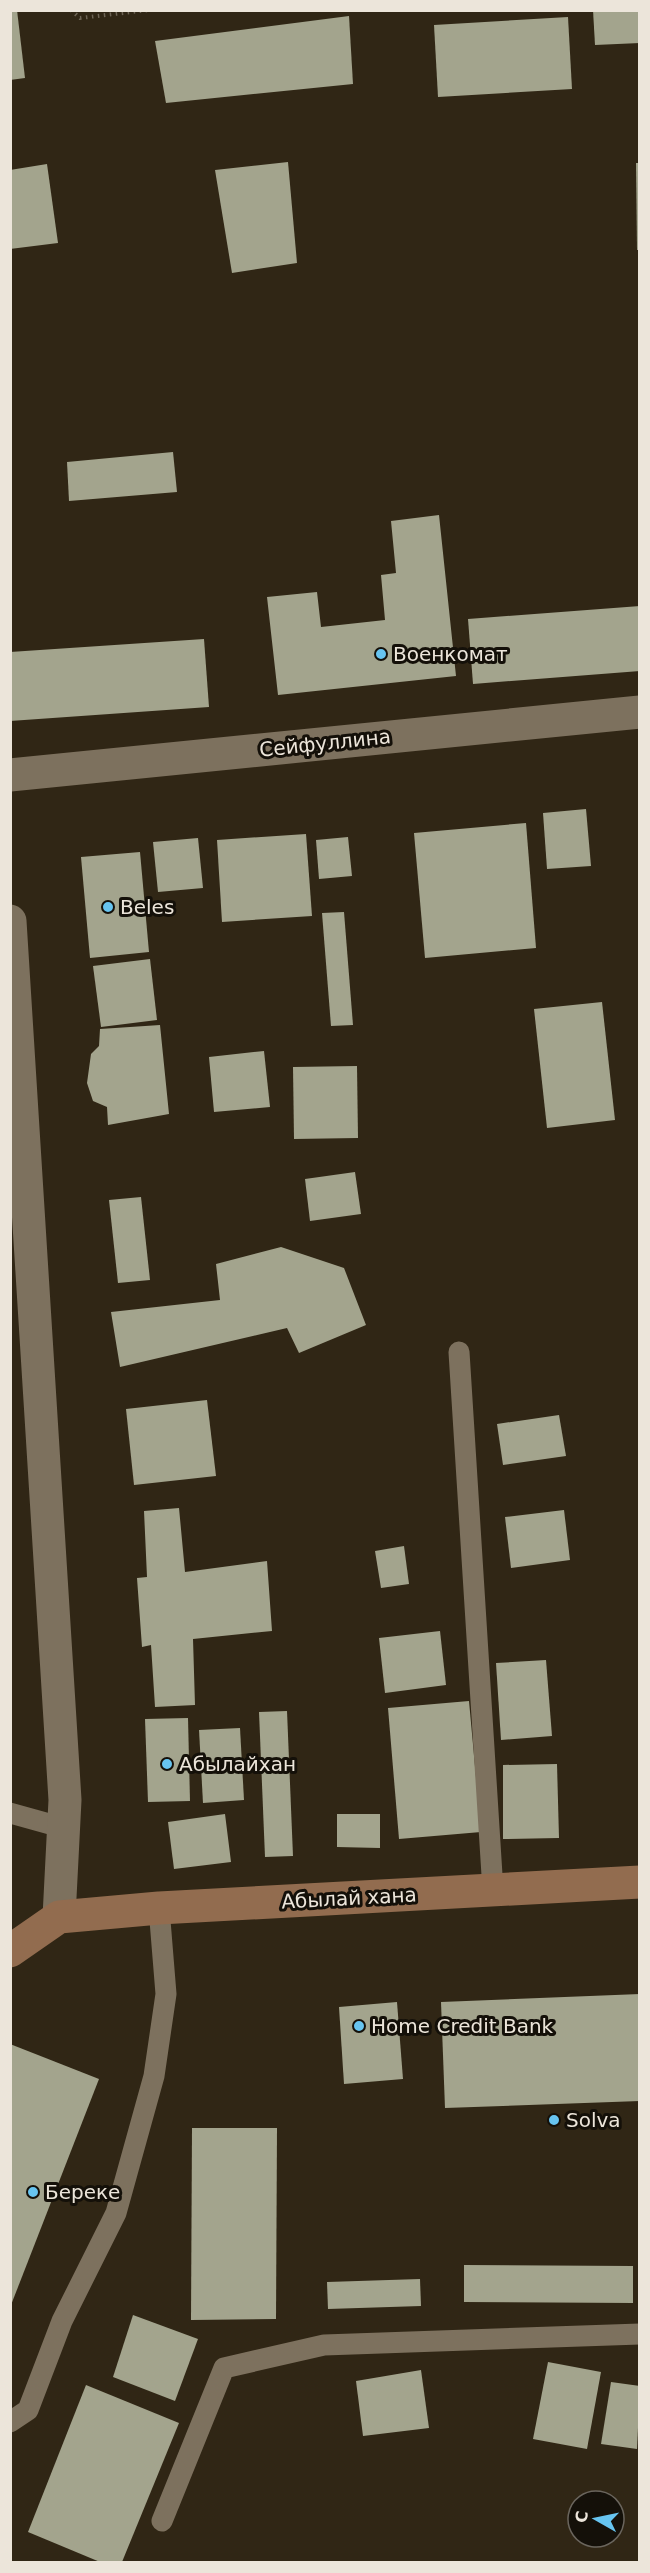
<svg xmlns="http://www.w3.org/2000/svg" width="650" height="2573" font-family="'DejaVu Sans',sans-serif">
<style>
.building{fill:#a3a48d}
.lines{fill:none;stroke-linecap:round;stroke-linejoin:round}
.path{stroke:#6e6556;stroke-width:4;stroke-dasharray:1.5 4.5;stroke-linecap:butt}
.service{stroke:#7d715e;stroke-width:21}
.minor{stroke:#7d715e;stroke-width:33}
.secondary{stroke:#926c4f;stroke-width:33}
.poi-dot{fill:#67c4f0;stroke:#141009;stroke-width:2}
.labels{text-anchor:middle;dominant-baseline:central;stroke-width:6;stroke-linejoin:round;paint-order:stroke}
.poi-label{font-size:20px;fill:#ece5da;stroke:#141009;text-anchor:start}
.street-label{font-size:20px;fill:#ece5da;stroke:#141009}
</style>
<rect width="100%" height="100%" fill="#302615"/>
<g class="building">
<path d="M10 10H17L25 78 10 80Z"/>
<path d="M593 10H640V43L595 45Z"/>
<path d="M349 16 353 84 166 103 155 41Z"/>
<path d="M568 17 572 89 438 97 434 25Z"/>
<path d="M288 162 297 263 232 273 215 170Z"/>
<path d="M636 163H640V250H637Z"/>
<path d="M47 164 58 243 10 249V170Z"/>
<path d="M173 452 177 492 69 501 67 462Z"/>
<path d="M439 515 456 676 278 695 267 597 317 592 321 627 385 620 381 575 396 573 391 521Z"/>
<path d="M640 606V671L473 684 468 619Z"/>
<path d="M204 639 209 707 10 721V652Z"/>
<path d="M586 809 591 866 547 869 543 813Z"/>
<path d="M526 823 536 948 425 958 414 833Z"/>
<path d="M306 834 312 916 222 922 217 840Z"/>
<path d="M348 837 352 876 319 879 316 840Z"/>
<path d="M198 838 203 888 158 892 153 842Z"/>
<path d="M140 852 149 952 90 958 81 857Z"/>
<path d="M344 912 353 1025 331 1026 322 913Z"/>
<path d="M150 959 157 1020 101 1027 93 966Z"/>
<path d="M602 1002 615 1120 547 1128 534 1009Z"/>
<path d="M160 1025 169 1114 108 1125 107 1107 93 1101 87 1083 91 1054 99 1046 100 1029Z"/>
<path d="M264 1051 270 1107 214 1112 209 1057Z"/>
<path d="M357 1066 358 1138 294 1139 293 1067Z"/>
<path d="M355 1172 361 1214 310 1221 305 1179Z"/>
<path d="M141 1197 150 1280 118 1283 109 1200Z"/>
<path d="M281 1247 344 1268 366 1325 299 1353 287 1328 120 1367 111 1312 220 1300 216 1264Z"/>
<path d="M207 1400 216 1476 134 1485 126 1409Z"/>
<path d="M559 1415 566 1456 503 1465 497 1424Z"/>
<path d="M179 1508 185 1572 267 1561 272 1631 193 1639 195 1705 155 1707 151 1645 142 1647 137 1578 147 1577 144 1511Z"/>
<path d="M564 1510 570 1560 511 1568 505 1517Z"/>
<path d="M404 1546 409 1584 381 1588 375 1551Z"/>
<path d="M440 1631 446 1685 385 1693 379 1638Z"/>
<path d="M546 1660 552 1736 501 1740 496 1663Z"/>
<path d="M469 1701 481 1832 399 1839 388 1708Z"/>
<path d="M287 1711 293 1856 265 1857 259 1712Z"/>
<path d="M188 1718 190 1801 148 1802 145 1719Z"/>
<path d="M240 1728 244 1800 203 1803 199 1730Z"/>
<path d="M557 1764 559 1838 503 1839V1765Z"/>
<path d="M225 1814 231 1862 174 1869 168 1822Z"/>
<path d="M337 1814H380V1848L337 1847Z"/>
<path d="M640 1994V2101L445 2108 441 2002Z"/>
<path d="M397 2002 403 2079 344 2084 339 2007Z"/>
<path d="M10 2044 99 2079 11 2305H10Z"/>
<path d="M192 2128H277L276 2319 191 2320Z"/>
<path d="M464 2265 633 2266V2303L464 2302Z"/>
<path d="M420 2279 421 2306 328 2309 327 2282Z"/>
<path d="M133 2315 198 2339 175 2401 113 2377Z"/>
<path d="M548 2362 601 2372 587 2449 533 2439Z"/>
<path d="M421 2370 429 2428 363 2436 356 2381Z"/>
<path d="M611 2382 640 2386 637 2449 601 2444Z"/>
<path d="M86 2385 179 2423 122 2562H100L28 2532Z"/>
</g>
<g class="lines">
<path class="path" d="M71 10 80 18 149 10"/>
<g class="service">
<path d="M459 1352 493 1891"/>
<path d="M10 1813 64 1828"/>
<path d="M10 2422 28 2410 62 2321 116 2213 154 2076 166 1994 159 1908"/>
<path d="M162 2521 224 2368 324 2345 640 2334"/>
</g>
<g class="minor">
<path d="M10 775 640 712"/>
<path d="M10 921 65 1800 59 1917"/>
</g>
<path class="secondary" d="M10 1951 59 1917 159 1908 640 1882"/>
</g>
<g class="poi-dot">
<circle cx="381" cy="654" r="6"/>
<circle cx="108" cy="907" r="6"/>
<circle cx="167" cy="1764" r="6"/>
<circle cx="359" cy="2026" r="6"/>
<circle cx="554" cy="2120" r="6"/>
<circle cx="33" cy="2192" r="6"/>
</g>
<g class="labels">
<g class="poi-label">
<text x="393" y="654">Военкомат</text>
<text x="120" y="907">Beles</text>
<text x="179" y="1764">Абылайхан</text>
<text x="371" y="2026">Home Credit Bank</text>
<text x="566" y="2120">Solva</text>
<text x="45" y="2192">Береке</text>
</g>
<g class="street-label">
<text transform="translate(325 743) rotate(-6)">Сейфуллина</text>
<text transform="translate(349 1898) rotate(-3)">Абылай хана</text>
</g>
</g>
<rect width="650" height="2573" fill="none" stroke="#ece5da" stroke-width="24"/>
<g transform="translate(596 2519) rotate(279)"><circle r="28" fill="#141009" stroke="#6a655d" stroke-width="1.5"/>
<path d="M0-4.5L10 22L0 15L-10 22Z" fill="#67c4f0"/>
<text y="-9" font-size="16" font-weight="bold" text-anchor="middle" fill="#ece5da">С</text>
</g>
</svg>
